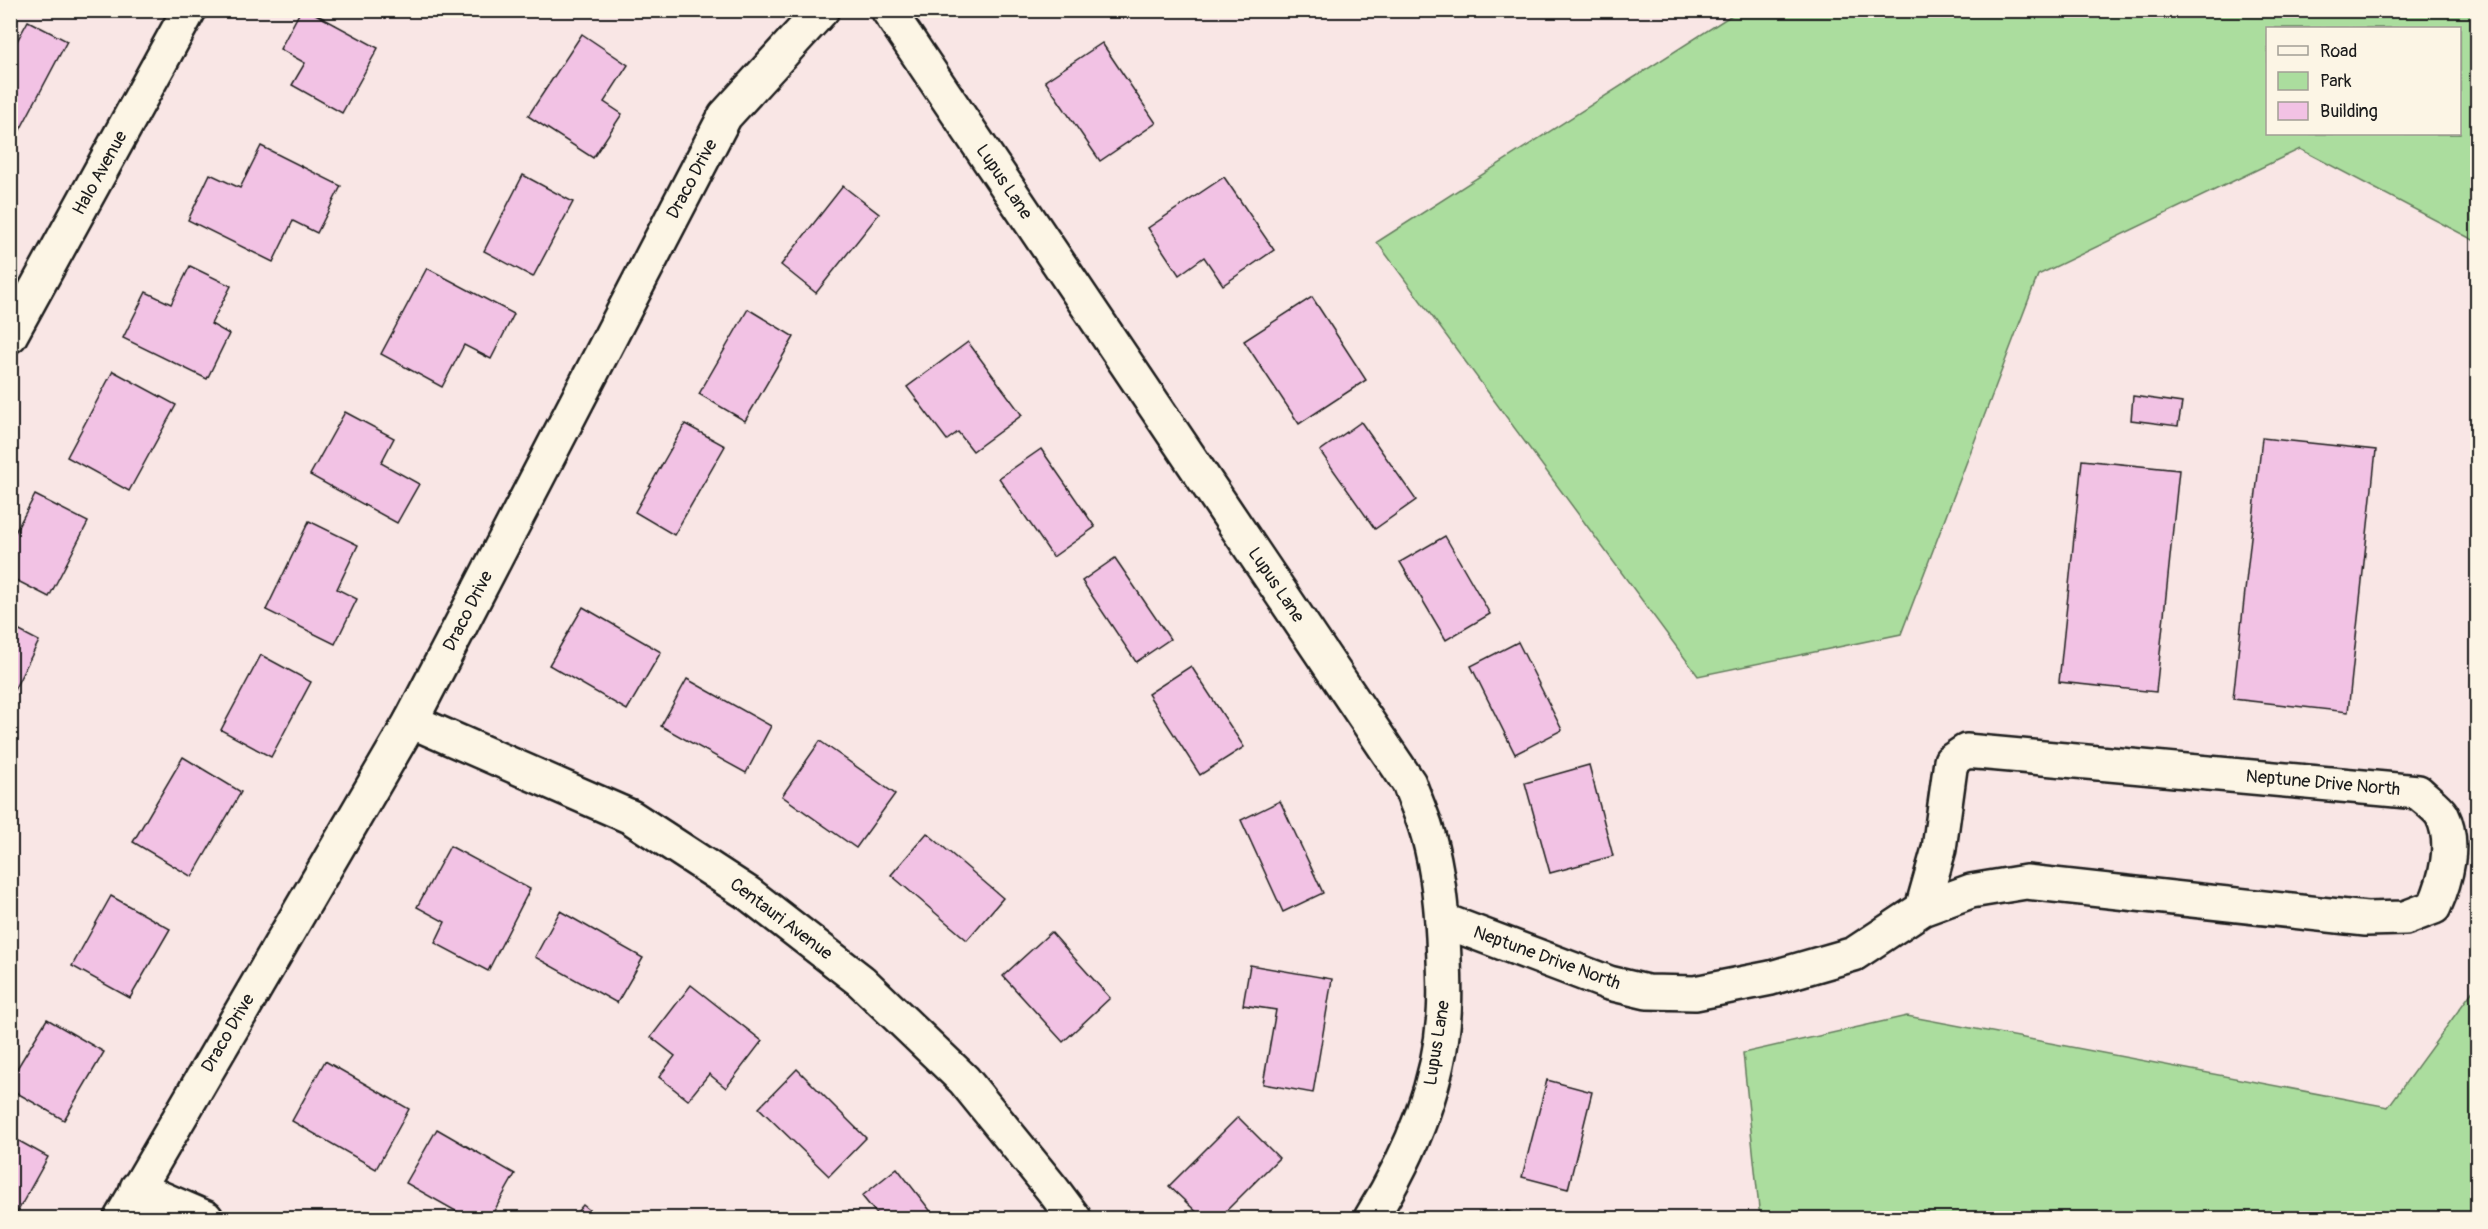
<svg xmlns="http://www.w3.org/2000/svg" width="2488" height="1229" font-family="Pangolin,sans-serif">
<style>
.green{fill:#abdd9e;stroke:#647c5d;stroke-width:1.5;fill-rule:evenodd}
.building{fill:#f2c2e4;stroke:#1c1c1c;stroke-width:1.5}
.lines{fill:none;stroke-linecap:round;stroke-linejoin:round}
.street-casing{stroke:#1c1c1c;stroke-width:38}
.street{stroke:#fcf5e5;stroke-width:33}
.labels{text-anchor:middle;dominant-baseline:central;stroke-width:6;stroke-linejoin:round;paint-order:stroke}
.street-label{font-size:18px;fill:#1c1c1c;stroke:#fcf5e5}
</style>
<rect width="100%" height="100%" fill="#f9e6e5"/>
<filter id="ink" filterUnits="userSpaceOnUse"><feTurbulence type="fractalNoise" baseFrequency=".0167" numOctaves="2"/><feDisplacementMap in="SourceGraphic" scale="12" xChannelSelector="R" yChannelSelector="G"/><feConvolveMatrix kernelMatrix="1 2 1 2 8 2 1 2 1" color-interpolation-filters="sRGB"/></filter>
<g filter="url(#ink)">
<g class="green">
<path d="M1738 11H2477V242L2300 149 2038 275 1901 634 1698 676 1377 242ZM2268 28H2460V134H2268Z"/>
<path d="M2477 985V1218H1760L1743 1053 1907 1016 2388 1107Z"/>
</g>
<g class="building">
<path d="M301 10H308L378 48 342 113 292 85 305 63 280 49Z"/>
<path d="M28 21 67 41 20 130 10 125V54Z"/>
<path d="M582 34 628 65 604 102 622 114 593 158 528 116Z"/>
<path d="M1102 43 1156 123 1100 161 1045 81Z"/>
<path d="M261 146 341 186 317 233 293 221 273 262 188 220 210 174 240 188Z"/>
<path d="M523 175 573 202 533 277 484 251Z"/>
<path d="M1224 177 1274 250 1223 285 1204 257 1179 275 1148 228Z"/>
<path d="M843 186 879 214 816 293 781 265Z"/>
<path d="M190 266 231 286 211 324 229 334 207 379 123 338 146 292 171 304Z"/>
<path d="M427 268 514 314 491 359 464 345 442 387 381 354Z"/>
<path d="M1312 297 1366 380 1299 424 1244 341Z"/>
<path d="M748 309 794 337 745 421 699 394Z"/>
<path d="M968 342 1022 415 973 451 958 432 947 440 907 387Z"/>
<path d="M113 371 176 405 129 491 67 457Z"/>
<path d="M2133 396 2182 403 2178 426 2131 420Z"/>
<path d="M345 412 394 438 381 463 419 484 397 523 310 475Z"/>
<path d="M1361 422 1416 500 1375 529 1320 451Z"/>
<path d="M685 424 725 446 674 535 635 512Z"/>
<path d="M2262 438 2376 450 2348 712 2233 699Z"/>
<path d="M1041 449 1095 527 1053 557 999 478Z"/>
<path d="M2082 460 2179 470 2156 692 2059 682Z"/>
<path d="M35 495 88 522 49 597 10 577V542Z"/>
<path d="M309 521 358 545 337 589 357 599 335 644 266 610Z"/>
<path d="M1445 536 1490 614 1446 640 1400 562Z"/>
<path d="M1115 558 1170 639 1136 662 1082 581Z"/>
<path d="M583 607 661 652 627 710 549 665Z"/>
<path d="M10 626 39 641 10 698Z"/>
<path d="M1518 642 1562 730 1515 754 1471 666Z"/>
<path d="M261 655 311 682 271 757 221 730Z"/>
<path d="M1191 666 1244 747 1200 775 1148 694Z"/>
<path d="M687 679 771 726 746 773 661 726Z"/>
<path d="M820 741 895 794 856 848 782 796Z"/>
<path d="M183 757 241 792 192 877 133 842Z"/>
<path d="M1589 765 1613 856 1550 873 1525 783Z"/>
<path d="M1280 801 1323 893 1283 912 1241 820Z"/>
<path d="M927 833 1003 898 967 940 891 875Z"/>
<path d="M450 846 530 889 488 971 435 943 445 922 417 907Z"/>
<path d="M111 896 170 929 130 998 72 966Z"/>
<path d="M560 911 643 958 617 1003 535 957Z"/>
<path d="M1051 932 1110 998 1063 1042 1003 976Z"/>
<path d="M1250 965 1332 979 1313 1093 1263 1084 1276 1010 1243 1005Z"/>
<path d="M691 985 762 1041 726 1088 709 1074 688 1100 659 1077 675 1056 651 1037Z"/>
<path d="M47 1019 104 1052 64 1120 10 1089V1080Z"/>
<path d="M325 1061 409 1109 376 1169 292 1121Z"/>
<path d="M797 1069 866 1138 829 1176 759 1108Z"/>
<path d="M1547 1080 1592 1092 1568 1189 1522 1177Z"/>
<path d="M1238 1117 1279 1158 1219 1218H1203L1169 1186Z"/>
<path d="M437 1129 515 1174 490 1218H468L406 1183Z"/>
<path d="M10 1136 48 1157 14 1218H10Z"/>
<path d="M897 1168 936 1218H880L862 1196Z"/>
<path d="M583 1205 599 1218H572Z"/>
<path d="M1507 1211 1520 1218H1502Z"/>
</g>
<g class="lines">
<g class="street-casing">
<g id="street">
<path d="M888 10 1409 783C1414 797 1420 811 1425 825 1437 861 1441 900 1443 937 1444 963 1446 989 1444 1015 1439 1088 1409 1157 1371 1218"/>
<path d="M10 336 189 10"/>
<path d="M411 721 631 817 749 894 861 981 964 1080 1053 1190 1074 1218"/>
<path d="M1442 920 1609 983 1647 992 1695 993 1771 978 1854 954 1922 909 1971 891 2026 882 2366 919 2405 918 2434 907C2446 880 2456 843 2442 815 2437 807 2425 799 2418 792L1966 751 1951 761 1939 849 1922 909"/>
<path d="M137 1188 206 1218"/>
<path d="M121 1218 411 721 725 116 822 10"/>
</g>
</g>
<use href="#street" class="street"/>
</g>
</g>
<g class="labels">
<g class="street-label">
<text transform="translate(100 173) rotate(-61)">Halo Avenue</text>
<text transform="translate(692 179) rotate(-62)">Draco Drive</text>
<text transform="translate(1004 182) rotate(56)">Lupus Lane</text>
<text transform="translate(1276 585) rotate(56)">Lupus Lane</text>
<text transform="translate(468 611) rotate(-63)">Draco Drive</text>
<text transform="translate(2323 783) rotate(5)">Neptune Drive North</text>
<text transform="translate(781 919) rotate(37)">Centauri Avenue</text>
<text transform="translate(1547 958) rotate(20)">Neptune Drive North</text>
<text transform="translate(228 1033) rotate(-60)">Draco Drive</text>
<text transform="translate(1437 1043) rotate(-81)">Lupus Lane</text>
</g>
</g>
<rect width="2488" height="1229" fill="none" stroke="#fcf5e5" stroke-width="36"/>
<rect x="18" y="18" width="2452" height="1193" fill="none" stroke="#1c1c1c" stroke-width="2" filter="url(#ink)"/>
<rect x="2266" y="27" width="195" height="108" fill="#fcf5e5" stroke="#a29e95" stroke-width="1.5"/>
<rect x="2278" y="46" width="30" height="9" fill="#fcf5e5" stroke="#a29e95" stroke-width="1.5"/>
<text x="2320" y="57" font-size="18" fill="#1c1c1c">Road</text>
<rect x="2278" y="72" width="30" height="18" fill="#abdd9e" stroke="#a29e95" stroke-width="1.5"/>
<text x="2320" y="87" font-size="18" fill="#1c1c1c">Park</text>
<rect x="2278" y="102" width="30" height="18" fill="#f2c2e4" stroke="#a29e95" stroke-width="1.5"/>
<text x="2320" y="117" font-size="18" fill="#1c1c1c">Building</text>
</svg>
